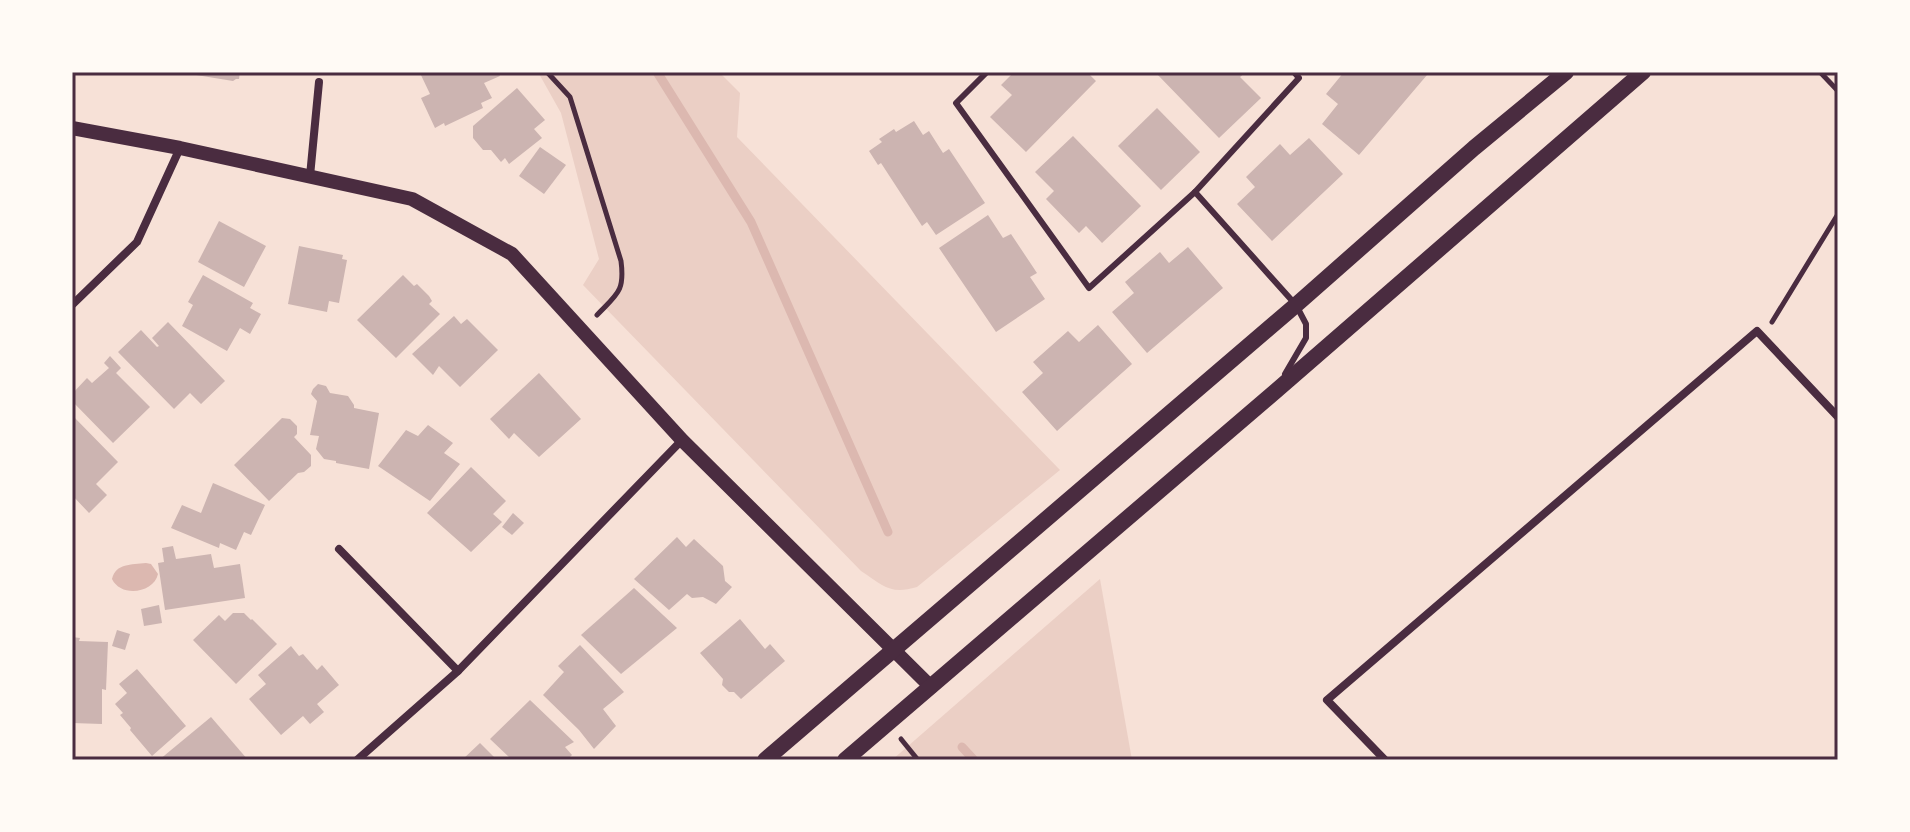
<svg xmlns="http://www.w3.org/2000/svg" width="1910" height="832" font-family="Roboto,sans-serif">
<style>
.green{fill:#ebcfc5}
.water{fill:#dcb8b0}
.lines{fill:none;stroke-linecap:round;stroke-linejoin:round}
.stream{stroke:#dcb8b0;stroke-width:9}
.building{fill:#ccb4b1}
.path{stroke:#4a2c40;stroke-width:5}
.service{stroke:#4a2c40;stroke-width:6}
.minor{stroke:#4a2c40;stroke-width:8}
.tertiary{stroke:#4a2c40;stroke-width:14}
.secondary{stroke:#4a2c40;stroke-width:16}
.neatline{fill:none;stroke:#4a2c40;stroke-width:3}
</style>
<rect width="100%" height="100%" fill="#f7e1d7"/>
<g class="green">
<path d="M538 72H719L740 93 737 137 1060 470 917 587C890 595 884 586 861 571L583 285 599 259 561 113Z"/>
<path d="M1100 579 1132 760H892Z"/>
</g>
<path class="water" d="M146 563 151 564 158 574C154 593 121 598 112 579 116 563 131 565 146 563Z"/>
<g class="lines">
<g class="stream">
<path d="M657 72 751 222 888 532"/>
<path d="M962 747 974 760"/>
</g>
</g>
<g class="building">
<path d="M191 72H240L239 79H236L233 81 190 74Z"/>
<path d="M423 72H498L500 76 484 83 492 98 481 103 483 108 445 126 444 123 435 128 421 98 430 94 420 73Z"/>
<path d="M1014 72H1087L1096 81 1026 152 990 117 1012 95 1001 85Z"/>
<path d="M1155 72H1246L1240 77 1261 98 1219 138Z"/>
<path d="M1344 72H1423L1427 75 1359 155 1322 124 1338 104 1326 94Z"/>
<path d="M517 88 545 120 534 129 542 138 509 164 505 158 501 162 491 150H483L473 138V126Z"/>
<path d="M1157 108 1200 152 1161 190 1118 146Z"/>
<path d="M914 121 923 135 929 131 943 153 949 149 985 203 936 235 927 222 922 226 881 163 878 165 869 151 882 142 879 139 894 129 896 132Z"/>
<path d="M1073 136 1141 206 1102 243 1086 226 1079 233 1046 199 1054 191 1035 172Z"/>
<path d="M1309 138 1343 174 1272 241 1237 204 1255 187 1246 177 1280 144 1290 155Z"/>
<path d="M540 147 566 165 544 194 519 176Z"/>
<path d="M988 215 1003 238 1011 234 1037 273 1030 277 1045 299 996 332 939 248Z"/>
<path d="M219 221 266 246 244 287 198 262Z"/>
<path d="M299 246 343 255 342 259 347 260 339 303 329 301 327 312 288 304Z"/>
<path d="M1188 247 1223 288 1147 353 1112 312 1134 293 1125 282 1160 252 1169 263Z"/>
<path d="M203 275 253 303 250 308 261 314 250 334 240 328 227 351 182 326 193 305 188 302Z"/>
<path d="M403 275 414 286 417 284 429 296 432 301 429 304 440 314 396 358 357 320Z"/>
<path d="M454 316 461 324 467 319 498 350 460 387 439 366 433 375 412 354Z"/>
<path d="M168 322 225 381 201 404 190 393 174 409 118 352 141 330 157 347 159 346 152 338Z"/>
<path d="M1098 325 1132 364 1057 431 1022 392 1043 373 1033 362 1068 331 1079 342Z"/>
<path d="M110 356 121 368 116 373 150 407 113 443 72 401V394L87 378 92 383 109 368 104 363Z"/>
<path d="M539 373 581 419 539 457 514 433 509 439 490 419Z"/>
<path d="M318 384 326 386 330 393 348 396 354 405V408L379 413 369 469 336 463V461L324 459 316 449 319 436 310 435 317 401 311 394 313 389Z"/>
<path d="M72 415 118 462 96 484 107 495 89 513 72 495Z"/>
<path d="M282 418 290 419 297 426V434L294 437 311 455V466L304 472 298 473 269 501 234 465Z"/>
<path d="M428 425 453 443 444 453 460 464 430 501 378 466 406 430 418 436Z"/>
<path d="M471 467 506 501 493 514 502 522 471 552 427 513Z"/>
<path d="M213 483 265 505 251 535 244 532 236 550 220 543 219 548 171 528 182 505 201 513Z"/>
<path d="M513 513 524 523 512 535 502 527Z"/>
<path d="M677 537 686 547 694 539 723 566 725 581 732 587 716 604 703 597 692 598 687 594 669 610 634 579Z"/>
<path d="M173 546 176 559 211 554 214 568 240 564 245 598 165 610 158 563 164 562 162 548Z"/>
<path d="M634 588 677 628 621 674 581 635Z"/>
<path d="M159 605 162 623 144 626 141 609Z"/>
<path d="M233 613H244L251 620 252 619 277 644 236 684 193 640 219 615 225 621Z"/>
<path d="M740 619 765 649 770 644 785 661 741 699 734 692H729L722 685 723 679 700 653Z"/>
<path d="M117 630 130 634 125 650 112 646Z"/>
<path d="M72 637 80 638 79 641 108 642 106 690 102 689V724L72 723Z"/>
<path d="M580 645 624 692 603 709 616 726 594 749 579 730 543 695 564 672 558 666Z"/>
<path d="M291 646 299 656 303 654 317 670 322 665 339 685 317 704 324 712 310 724 303 716 281 735 249 699 266 684 258 675Z"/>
<path d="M137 669 186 726 152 756 130 730 131 728 120 715 123 713 115 704 127 693 119 684Z"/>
<path d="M530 700 574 742 565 747 572 755 567 760H512L490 739Z"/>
<path d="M211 717 248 760H159Z"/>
<path d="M480 743 497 760H462Z"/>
</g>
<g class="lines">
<g class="path">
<path d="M547 72 570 97 621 261C625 292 617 294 597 315"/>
<path d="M1820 72 1838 91"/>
<path d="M1772 322 1838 214"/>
<path d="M901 739 918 760"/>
</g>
<g class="service">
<path d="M987 72 956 103 1089 288 1195 192 1299 78 1294 72"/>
<path d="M1195 192 1296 305 1306 324V338L1285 374"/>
</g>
<g class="minor">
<path d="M310 176 319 82"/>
<path d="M72 305 137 242 180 148"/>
<path d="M339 549 458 671"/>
<path d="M357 760 458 671 682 440"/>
<path d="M1385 760 1327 700 1757 331 1838 417"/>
</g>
<path class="tertiary" d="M72 128 180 148 412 199 512 254 682 440 931 687"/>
<g class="secondary">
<path d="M765 760 1296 305 1474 148 1566 72"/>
<path d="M845 760 1277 390 1643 72"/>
</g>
</g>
<rect width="1910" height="832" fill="none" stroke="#fffaf5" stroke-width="148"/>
<rect x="74" y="74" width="1762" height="684" class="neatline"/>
</svg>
